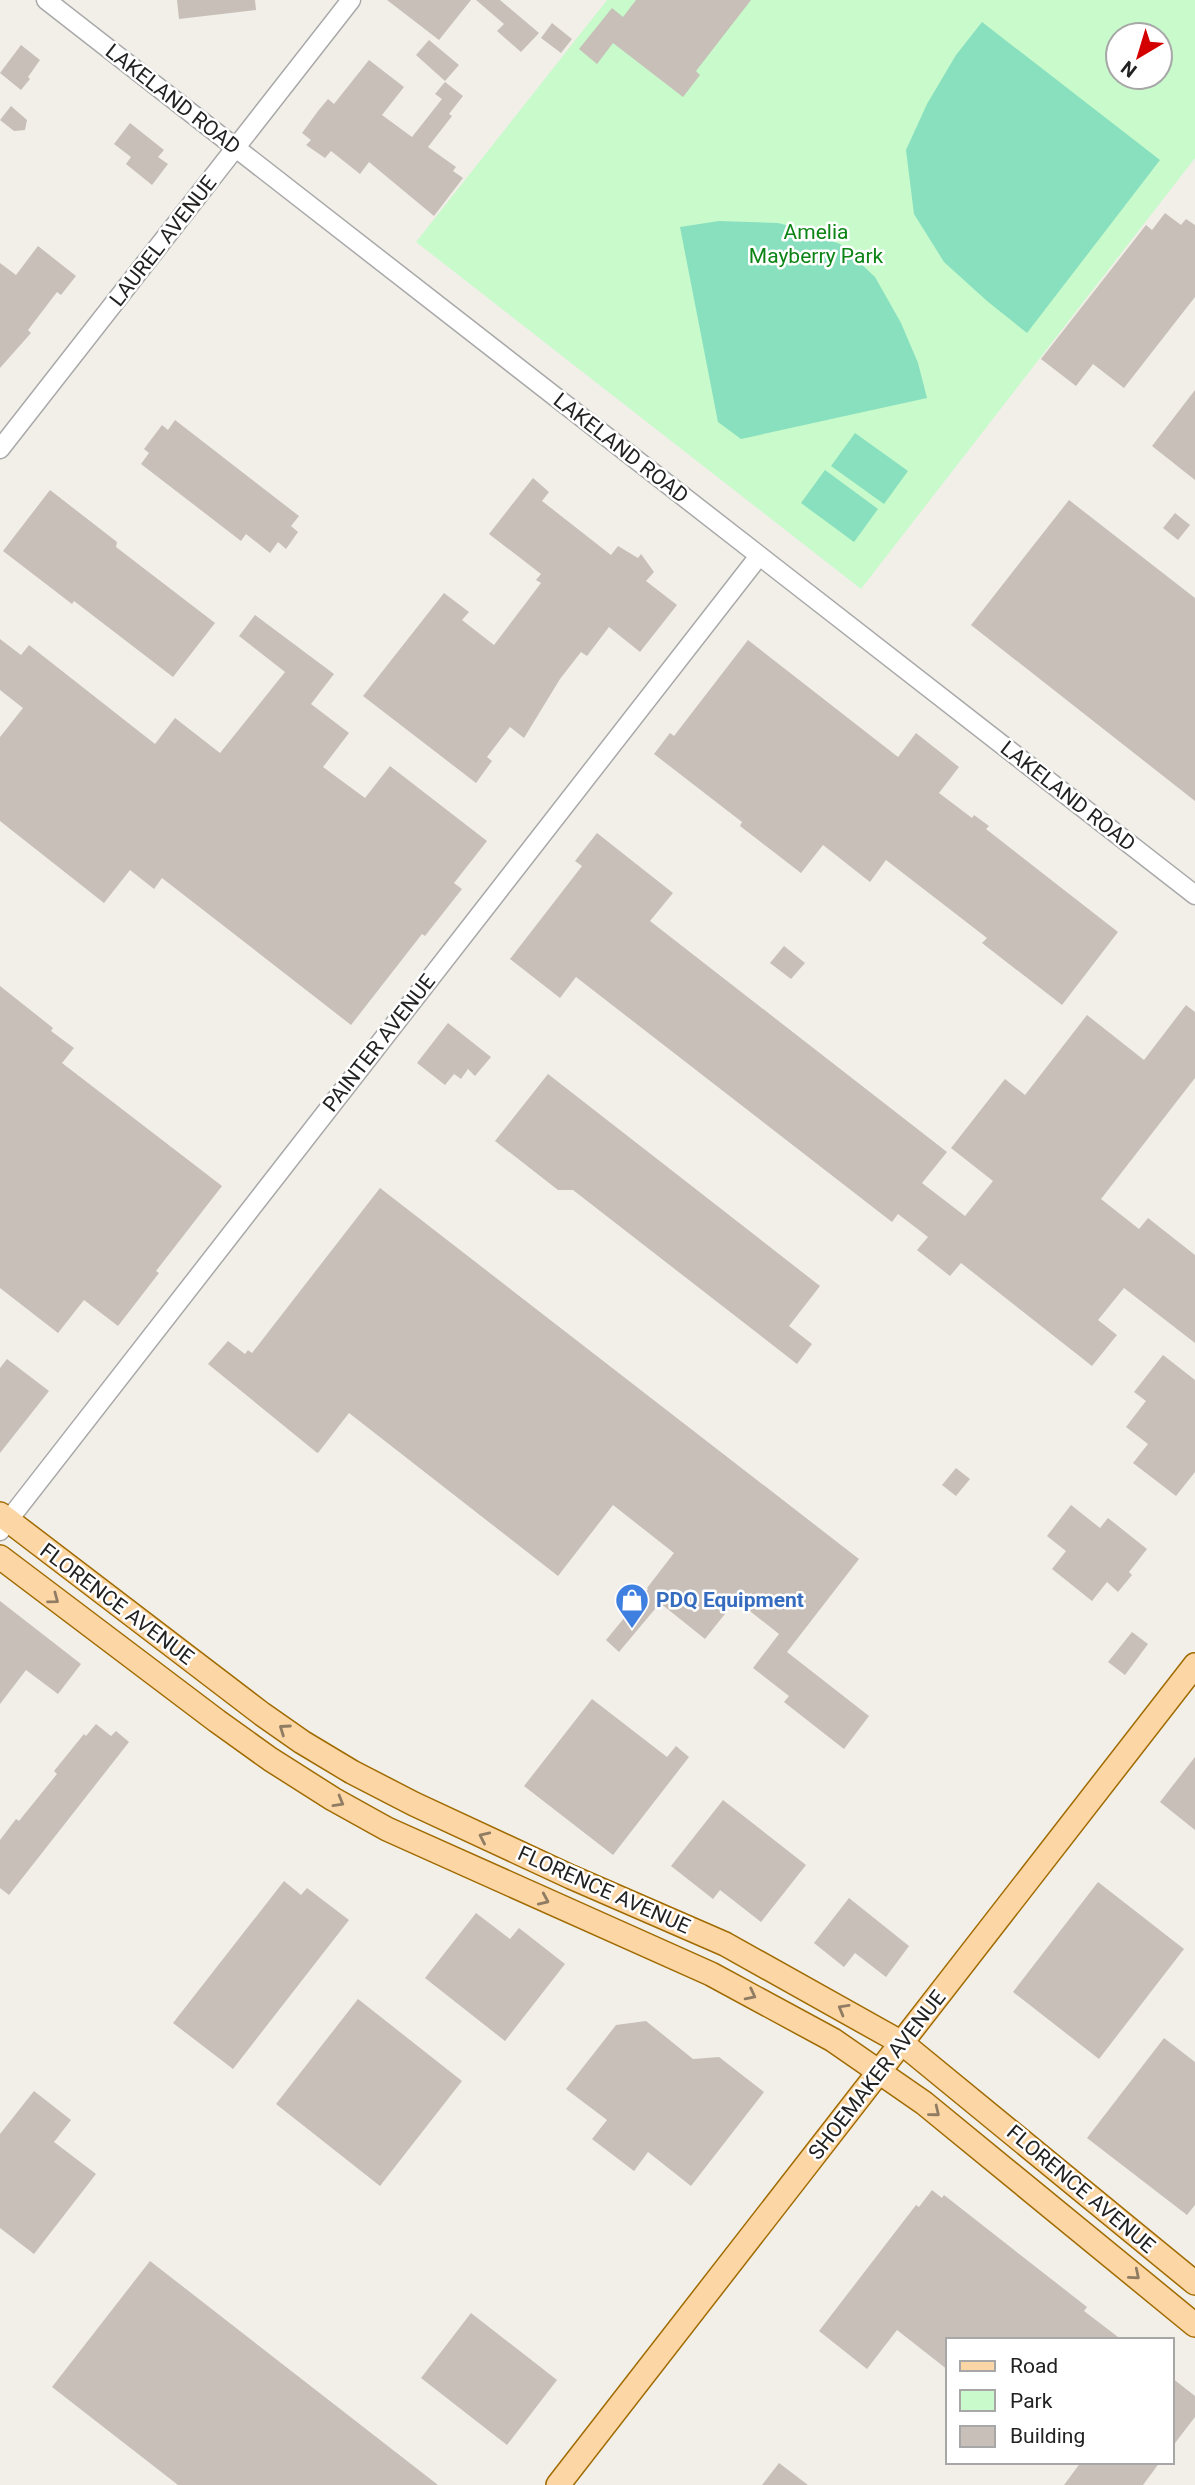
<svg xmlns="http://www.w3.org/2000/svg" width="1195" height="2485" font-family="Roboto,sans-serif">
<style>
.park{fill:#c8facc;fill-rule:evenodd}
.pitch{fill:#88e0be}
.building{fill:#c7bfb8}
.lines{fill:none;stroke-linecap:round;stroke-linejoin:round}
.minor-casing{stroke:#a9a9a9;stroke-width:21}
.major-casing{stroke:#a06b00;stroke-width:26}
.minor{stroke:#fff;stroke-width:18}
.major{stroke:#fcd6a4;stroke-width:23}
.oneway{stroke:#8f7c63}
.labels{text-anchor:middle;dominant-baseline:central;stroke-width:5;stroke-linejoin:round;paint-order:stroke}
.street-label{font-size:21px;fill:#222;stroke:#fff}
.park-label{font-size:21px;fill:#0c8416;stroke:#fff}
.shop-label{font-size:21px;font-weight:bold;fill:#366cbe;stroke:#fff;text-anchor:start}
</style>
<rect width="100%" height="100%" fill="#f2efe9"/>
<path class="park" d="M607 0H1195V158L861 589 416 242ZM1118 35H1160V77H1118Z"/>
<g class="pitch">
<path d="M982 22 1160 160 1027 333 987 301 944 262 914 214 906 150 927 104 956 55Z"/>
<path d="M719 221 778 223 801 229 840 244 875 277 901 323 918 363 927 398 741 439 718 422 680 227Z"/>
<path d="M855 433 908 471 884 504 831 466Z"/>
<path d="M825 470 878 509 854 542 801 503Z"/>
</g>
<g class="building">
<path d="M177 0H255L256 10 179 19Z"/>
<path d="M387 0H471L439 40Z"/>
<path d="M476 0H500L539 33 521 52 497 31 504 24Z"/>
<path d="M636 0H751L696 71 700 75 683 97 613 43 597 64 579 49 612 8 623 17Z"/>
<path d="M552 23 572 39 561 53 541 38Z"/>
<path d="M429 40 459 65 445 81 416 55Z"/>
<path d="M21 45 40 60 28 77 30 79 21 90 0 73Z"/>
<path d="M369 60 404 87 382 115 412 137 442 99 435 94 445 82 463 96 449 114 452 116 428 147 456 167 453 171 463 178 434 216 369 162 360 174 331 151 325 158 306 145 311 140 302 133 318 111 328 99 334 104Z"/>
<path d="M11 106 27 120 25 130 14 131 0 120Z"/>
<path d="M130 123 164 150 158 157 168 164 152 185 126 164 131 157 114 144Z"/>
<path d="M1165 213 1181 225 1186 219 1195 225V297L1124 388 1093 364 1076 386 1041 359 1146 225 1152 230Z"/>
<path d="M38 246 76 276 61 295 57 292 28 330 31 333 0 368V263L16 275Z"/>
<path d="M1195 390V480L1152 446Z"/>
<path d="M175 420 299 516 291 526 298 532 286 549 278 542 270 553 246 534 241 541 141 464 149 453 144 449 162 425 168 430Z"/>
<path d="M533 478 549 492 542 501 611 555 618 546 638 558 641 554 654 572 646 581 677 605 640 652 609 627 587 656 581 652 560 679 524 738 510 727 487 757 492 761 476 783 363 696 444 593 469 612 462 620 494 645 541 583 536 580 541 574 489 534Z"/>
<path d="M50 490 117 542 116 547 215 623 173 677 74 601 72 604 3 551Z"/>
<path d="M1069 500 1195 598V801L971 625Z"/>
<path d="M1175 513 1190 525 1178 540 1163 528Z"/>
<path d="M255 615 334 674 311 704 349 733 323 767 365 798 390 766 487 841 454 883 462 889 425 936 422 934 351 1025 162 878 154 889 130 870 104 903 0 821V737L23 708 0 690V639L21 655 29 645 155 744 175 718 220 753 285 672 239 636Z"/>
<path d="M748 640 898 757 916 733 959 767 939 793 972 818 974 815 989 826 986 829 1118 932 1062 1005 982 943 987 938 886 860 870 882 823 845 801 873 740 826 742 822 654 754 670 733 674 736Z"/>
<path d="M597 833 673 893 650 921 947 1152 922 1183 965 1216 993 1181 951 1148 1005 1079 1025 1095 1087 1015 1144 1060 1186 1005 1195 1012V1078L1101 1199 1139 1229 1148 1218 1195 1255V1343L1124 1288 1098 1320 1117 1335 1092 1366 961 1263 950 1276 917 1250 928 1237 898 1214 892 1222 576 977 560 998 510 959 582 866 575 861Z"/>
<path d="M784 946 805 963 791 979 770 963Z"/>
<path d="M0 986 53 1028 51 1031 74 1048 62 1063 222 1186 156 1271 159 1273 118 1326 84 1300 58 1333 0 1288Z"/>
<path d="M448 1023 491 1057 475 1076 468 1069 461 1079 454 1074 445 1085 417 1063Z"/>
<path d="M548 1074 820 1286 789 1326 812 1344 797 1364 573 1190H558L495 1141Z"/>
<path d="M380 1188 859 1559 787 1652 869 1716 844 1749 784 1702 789 1696 753 1668 779 1634 736 1600 705 1639 660 1603 619 1652 606 1640 648 1589 647 1588 674 1553 613 1505 558 1576 349 1413 318 1453 316 1452 208 1364 228 1341 245 1354 248 1350 252 1353Z"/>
<path d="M1163 1355 1195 1380V1472L1176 1496 1133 1463 1148 1444 1126 1427 1146 1401 1134 1392Z"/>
<path d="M7 1359 49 1391 0 1453V1368Z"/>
<path d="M956 1468 970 1479 956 1496 942 1485Z"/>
<path d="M1071 1505 1100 1528 1108 1518 1147 1549 1129 1572 1132 1575 1118 1592 1107 1582 1092 1601 1052 1569 1066 1551 1047 1536Z"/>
<path d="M0 1601 81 1664 58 1694 26 1670 0 1704Z"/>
<path d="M1132 1632 1148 1644 1125 1675 1108 1662Z"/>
<path d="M592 1699 667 1757 676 1746 689 1757 613 1855 524 1786Z"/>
<path d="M96 1724 111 1736 116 1731 129 1742 9 1895 0 1888V1840L16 1819 19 1821 57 1774 54 1771 84 1734 86 1736Z"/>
<path d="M1195 1757V1830L1160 1802Z"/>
<path d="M723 1800 806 1865 761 1922 720 1890 713 1899 671 1866Z"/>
<path d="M284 1881 301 1895 307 1888 349 1920 233 2069 173 2023Z"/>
<path d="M1098 1882 1184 1949 1099 2059 1013 1992Z"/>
<path d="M849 1898 909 1946 886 1977 855 1953 844 1967 814 1943Z"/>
<path d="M476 1913 510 1939 519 1928 565 1964 505 2041 425 1978Z"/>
<path d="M358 1999 462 2081 380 2186 276 2104Z"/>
<path d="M646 2021 693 2059 719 2057 764 2092 691 2186 648 2152 634 2171 592 2139 607 2120 566 2089 616 2025Z"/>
<path d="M1164 2038 1195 2062V2205L1187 2215 1087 2138Z"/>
<path d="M34 2091 71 2120 54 2142 96 2174 34 2254 0 2228V2134Z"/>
<path d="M932 2190 942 2198 944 2195 1087 2307 1084 2311 1122 2340H948V2370L897 2330 867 2369 819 2331 916 2205 919 2207Z"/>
<path d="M150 2261 438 2485H178L52 2387Z"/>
<path d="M471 2313 557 2380 507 2445 421 2378Z"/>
<path d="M1172 2378 1195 2396V2417L1172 2447Z"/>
<path d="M1081 2462H1160L1143 2485H1064Z"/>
<path d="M779 2463 808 2485H762Z"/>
</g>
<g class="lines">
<g class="minor-casing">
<g id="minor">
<path d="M46 0 1195 895"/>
<path d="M0 449 351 0"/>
<path d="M0 1531 759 556"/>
</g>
</g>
<g class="major-casing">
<g id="major">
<path d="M0 1514 262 1714 302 1742 352 1772 414 1804 571 1877 725 1944 902 2043 1195 2283"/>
<path d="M0 1557 217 1721 270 1759 333 1799 387 1829 711 1974 833 2040 924 2103 1195 2325"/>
<path d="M558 2485 1195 1665"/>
</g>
</g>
<use href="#minor" class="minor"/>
<use href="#major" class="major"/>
</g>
<defs><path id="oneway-chevron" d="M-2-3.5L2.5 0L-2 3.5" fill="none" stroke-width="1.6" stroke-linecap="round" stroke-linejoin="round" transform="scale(1.75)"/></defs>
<g class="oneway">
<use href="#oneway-chevron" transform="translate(54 1599) rotate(37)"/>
<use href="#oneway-chevron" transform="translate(284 1729) rotate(-145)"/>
<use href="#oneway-chevron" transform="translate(339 1802) rotate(30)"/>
<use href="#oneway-chevron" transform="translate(484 1837) rotate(-155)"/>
<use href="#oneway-chevron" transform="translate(544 1900) rotate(24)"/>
<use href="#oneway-chevron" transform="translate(751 1995) rotate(27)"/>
<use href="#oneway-chevron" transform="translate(843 2009) rotate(-150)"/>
<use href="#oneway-chevron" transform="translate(935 2112) rotate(39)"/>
<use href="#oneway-chevron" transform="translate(1135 2275) rotate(40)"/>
</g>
<defs>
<g id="shop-pin" transform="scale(1.75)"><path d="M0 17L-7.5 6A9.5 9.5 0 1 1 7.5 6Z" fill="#3f7fe0" stroke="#fff"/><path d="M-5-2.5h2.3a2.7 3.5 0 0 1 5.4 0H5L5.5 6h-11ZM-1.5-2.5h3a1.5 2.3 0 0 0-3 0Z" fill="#fff"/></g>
</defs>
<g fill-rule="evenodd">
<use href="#shop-pin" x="632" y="1600"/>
</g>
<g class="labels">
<g class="street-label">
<text transform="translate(173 99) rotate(38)">LAKELAND ROAD</text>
<text transform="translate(163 241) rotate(-52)">LAUREL AVENUE</text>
<text transform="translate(621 448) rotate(38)">LAKELAND ROAD</text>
<text transform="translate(1068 796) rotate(38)">LAKELAND ROAD</text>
<text transform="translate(379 1043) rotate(-52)">PAINTER AVENUE</text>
<text transform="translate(117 1604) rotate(37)">FLORENCE AVENUE</text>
<text transform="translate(604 1890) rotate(24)">FLORENCE AVENUE</text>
<text transform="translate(877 2075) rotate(-52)">SHOEMAKER AVENUE</text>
<text transform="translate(1081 2189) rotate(40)">FLORENCE AVENUE</text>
</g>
<g class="park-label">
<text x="816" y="232">Amelia<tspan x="816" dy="24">Mayberry Park</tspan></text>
</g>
<g class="shop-label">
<text x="656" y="1600">PDQ Equipment</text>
</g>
</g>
<rect x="946" y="2338" width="228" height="126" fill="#ffffff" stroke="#a7a7a7" stroke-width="2"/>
<rect x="960" y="2361" width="35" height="10" fill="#fcd6a4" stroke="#a7a7a7" stroke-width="2"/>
<text x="1010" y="2373" font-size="21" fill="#222222">Road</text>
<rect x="960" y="2390" width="35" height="21" fill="#c8facc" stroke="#a7a7a7" stroke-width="2"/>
<text x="1010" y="2408" font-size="21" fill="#222222">Park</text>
<rect x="960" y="2426" width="35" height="21" fill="#c7bfb8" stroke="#a7a7a7" stroke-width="2"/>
<text x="1010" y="2443" font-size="21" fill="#222222">Building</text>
<g transform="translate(1139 56) rotate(218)"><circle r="33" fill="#ffffff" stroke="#a7a7a7" stroke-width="2"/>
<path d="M0-5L12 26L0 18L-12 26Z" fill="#d40000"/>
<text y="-10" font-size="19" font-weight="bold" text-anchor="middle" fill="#222222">N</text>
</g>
</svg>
